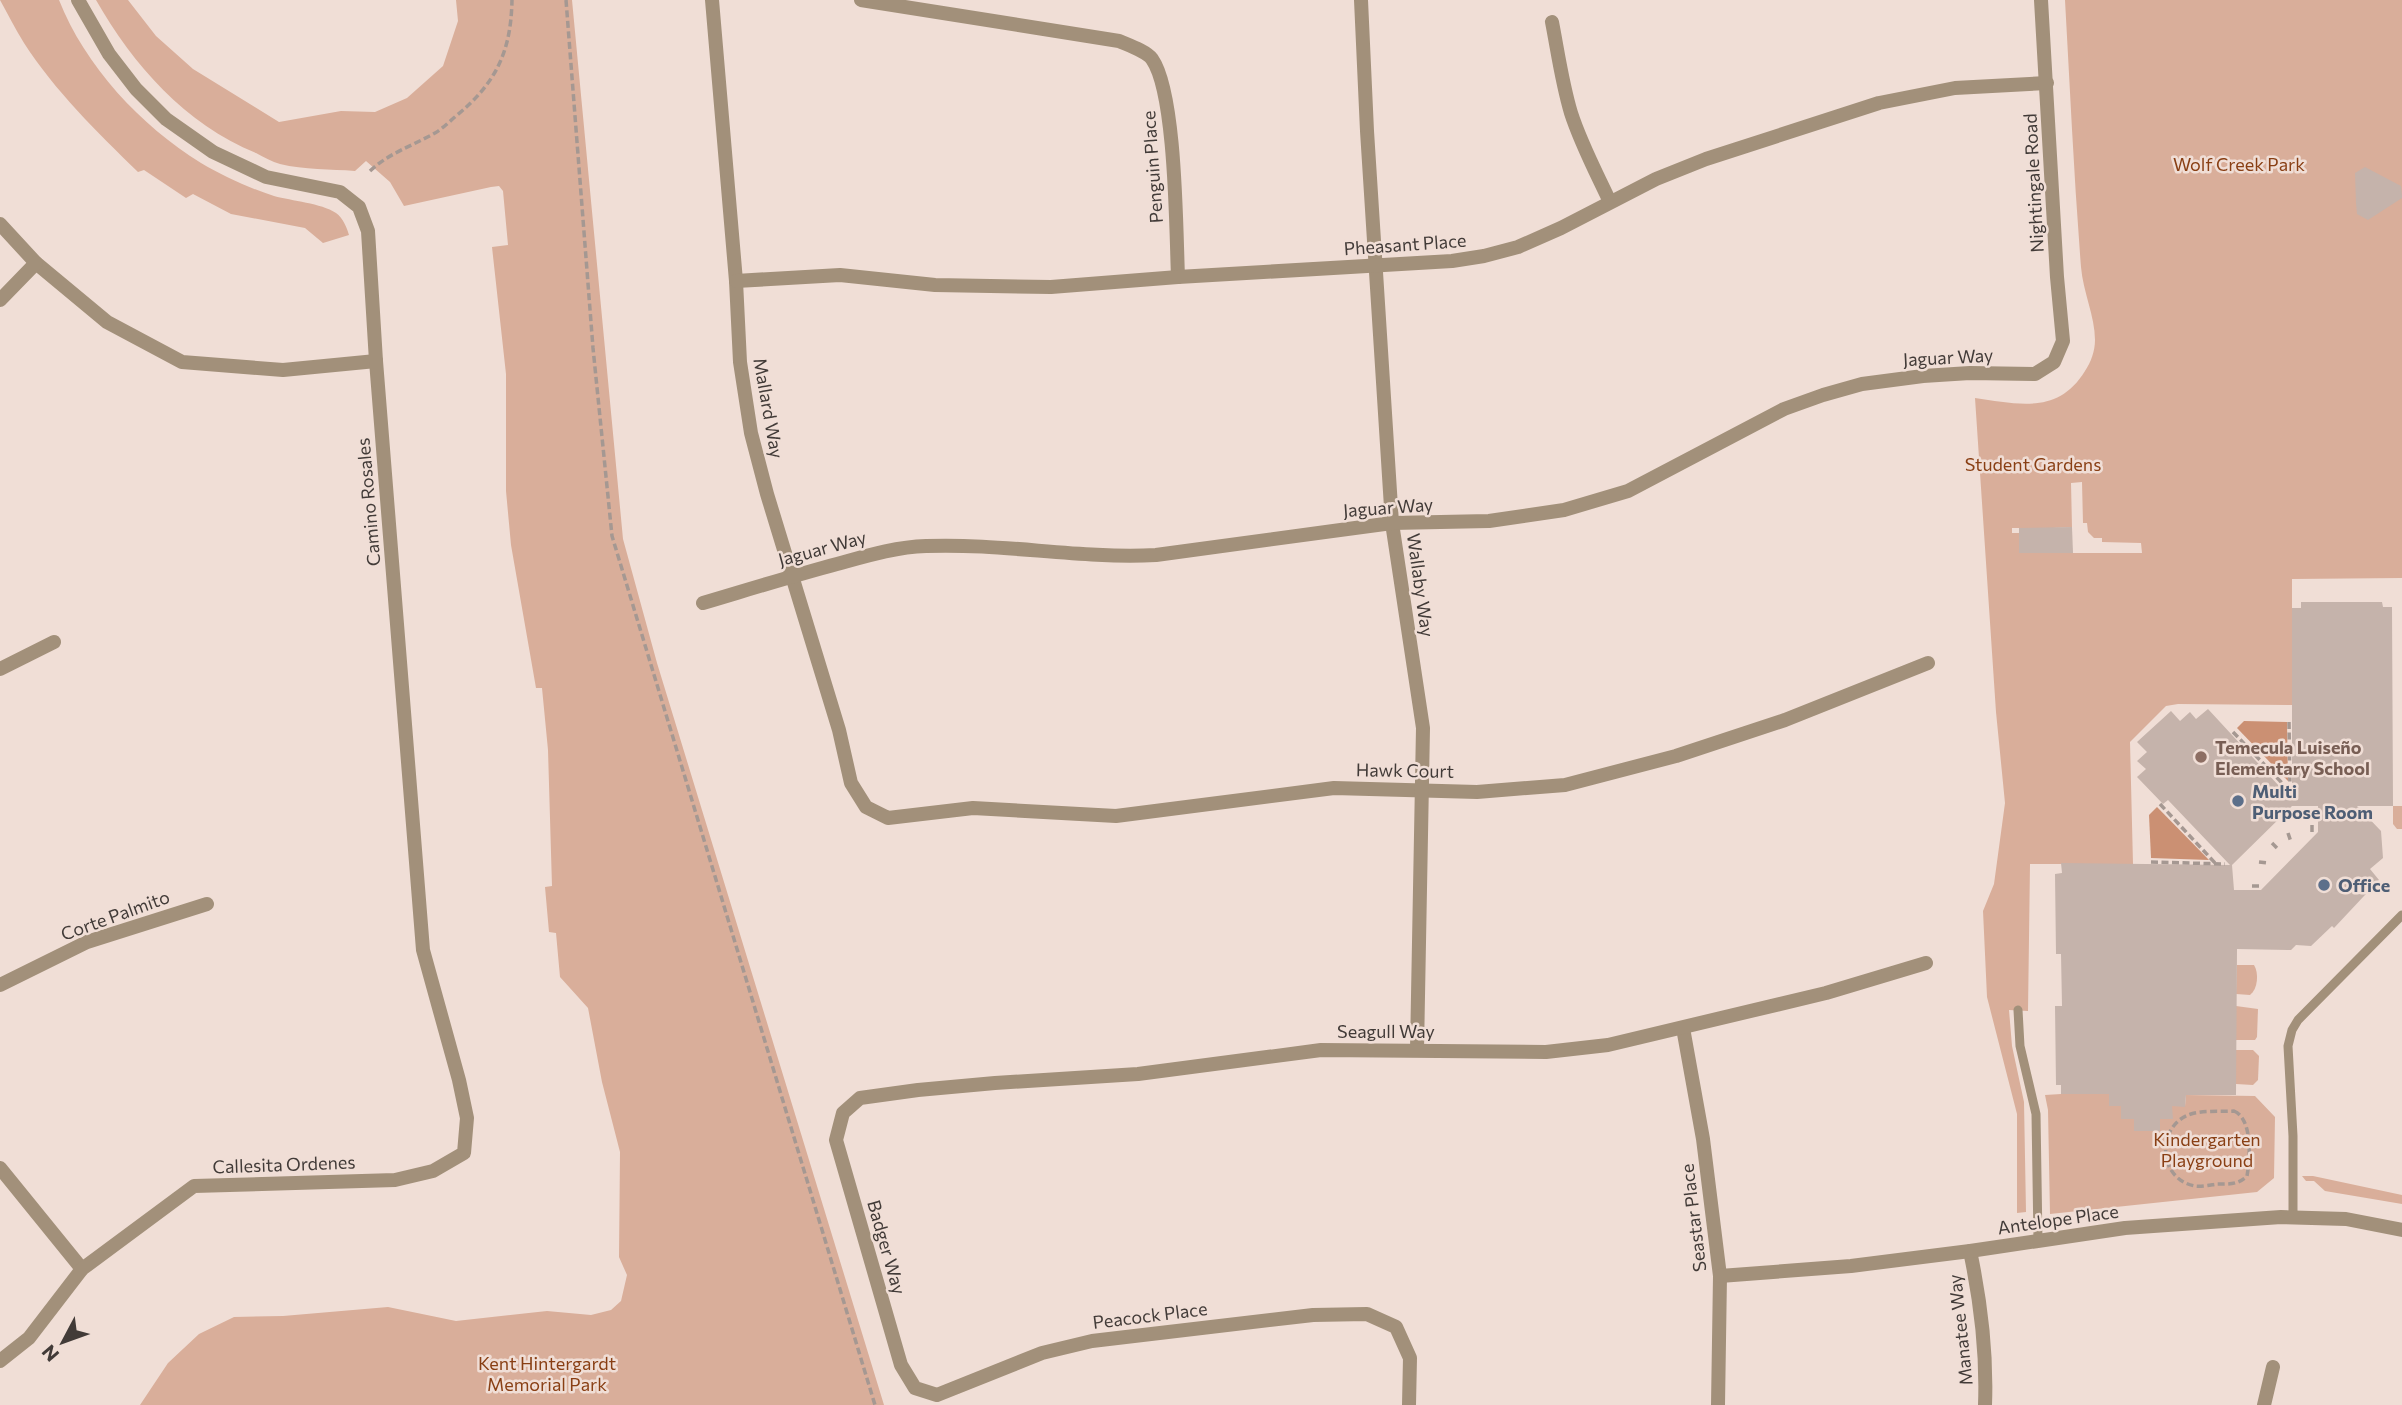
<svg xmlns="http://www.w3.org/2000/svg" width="2402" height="1405" font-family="Commissioner,sans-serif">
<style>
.green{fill:#d9ae9a;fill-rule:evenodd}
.forest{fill:#cb9073}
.building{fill:#c5b3ab;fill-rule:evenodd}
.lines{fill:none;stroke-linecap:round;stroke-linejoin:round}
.path{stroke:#a59892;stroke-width:3.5;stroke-dasharray:7 3.5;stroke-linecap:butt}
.service{stroke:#a2907a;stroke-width:9}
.minor{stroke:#a2907a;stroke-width:14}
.education-dot{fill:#8d6e63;stroke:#f0ded6;stroke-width:2.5}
.service-dot{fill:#5c6f8a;stroke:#f0ded6;stroke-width:2.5}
.labels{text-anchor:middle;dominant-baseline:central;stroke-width:5;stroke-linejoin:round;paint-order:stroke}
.park-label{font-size:18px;fill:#893f14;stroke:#f0ded6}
.street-label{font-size:18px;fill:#423b38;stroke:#f0ded6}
.education-label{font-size:18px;font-weight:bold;fill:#785e54;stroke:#f0ded6;text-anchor:start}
.service-label{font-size:18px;font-weight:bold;fill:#4e5e75;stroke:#f0ded6;text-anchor:start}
</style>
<rect width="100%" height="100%" fill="#f0ded6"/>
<g class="green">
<path d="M0 0H59C85 66 141 126 201 163 223 176 249 188 274 196 292 201 321 203 336 213 343 218 347 228 349 235L323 243 305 228 231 214 193 194 186 198 144 170 138 172C97 132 55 91 24 43 15 29 8 14 0 0Z"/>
<path d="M96 0H128L156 36 193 69 279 122 341 111 375 112 407 98 443 66 458 21 456 0H572L623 539 657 663 884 1405H140L168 1363 199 1334 234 1317 283 1316 388 1307 456 1321 547 1311 591 1315 611 1310 621 1301 627 1275 619 1257 620 1152 602 1082 588 1008 560 977 556 933 549 932 545 887 552 886 548 750 542 688H536L511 545 506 491V374L492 247 508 245 503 191 499 186 491 187 404 206 390 182 366 161 355 171C331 169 304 170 280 164 272 162 264 157 256 153 185 124 133 65 96 0Z"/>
<path d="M2065 0H2402V578L2292 579V705L2178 704 2166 706 2130 742 2133 864H2030L2028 1011 2009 1010 2012 1046 2024 1102 2026 1212 2017 1213V1114L1987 997 1983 911 1994 884 2005 803 1996 712 1975 398C2018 404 2058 415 2085 371 2091 362 2095 351 2095 340 2095 316 2083 292 2081 267 2074 178 2070 89 2065 0ZM2082 482 2083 523H2087L2088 532 2094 538H2102V542L2141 543 2142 553H2053V528L2072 527 2071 483ZM2012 528H2037V553H2019V533H2012Z"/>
<path d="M2393 806H2402V829H2397L2393 824Z"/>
<path d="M2237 965H2254C2259 973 2258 989 2250 995L2236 994Z"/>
<path d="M2236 1006 2258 1009 2257 1037 2255 1040H2236Z"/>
<path d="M2236 1050H2253L2259 1056 2258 1080 2253 1085 2236 1084Z"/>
<path d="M2061 1094H2109V1106H2121V1118L2134 1119V1131L2160 1119H2172V1106H2185L2186 1095 2255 1096 2275 1117 2274 1178 2257 1192 2050 1214 2048 1110 2045 1095Z"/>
<path d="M2302 1176H2313L2402 1195V1204L2325 1191 2314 1181H2306Z"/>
</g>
<g class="forest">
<path d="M2244 721 2287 722 2288 781 2237 728Z"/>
<path d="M2157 807 2209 860 2151 858 2149 815Z"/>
</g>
<g class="building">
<path d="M2365 167 2401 186 2402 195V198L2368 220 2357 214 2356 203 2355 173Z"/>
<path d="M2072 527 2073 553H2019V528Z"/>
<path d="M2301 602H2382L2383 607H2392L2393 806H2357L2381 831 2383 858 2370 869 2379 880 2334 928 2332 926 2311 946 2296 945 2291 950 2237 949 2236 1095H2186L2185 1107 2172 1106 2173 1119H2160V1131H2134V1119H2121V1106H2109V1094H2061V1085H2056L2055 1006H2062L2061 954H2056L2055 874 2062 873 2061 863 2230 865 2168 800 2163 804 2137 777 2146 769 2137 761 2147 752 2137 742 2171 711 2180 721 2190 712 2196 719 2208 709 2292 800V608H2301ZM2292 806H2318V832L2261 890H2234L2232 865Z"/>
</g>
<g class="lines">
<g class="path">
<path d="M566 0 593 348 612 536 875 1405"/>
<path d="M370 171C389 153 412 146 435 133 442 129 449 122 456 116 496 83 511 52 512 0"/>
<path d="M2289 722 2290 792"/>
<path d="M2233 732 2284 785"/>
<path d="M2160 804 2216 864"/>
<path d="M2312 825V832"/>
<path d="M2288 833 2291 842"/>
<path d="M2272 843 2278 849"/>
<path d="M2151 862 2225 864"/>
<path d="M2259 862 2268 863"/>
<path d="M2252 886H2259"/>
<path d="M2234 1111C2253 1119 2250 1159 2247 1176 2238 1185 2228 1184 2217 1184 2210 1185 2201 1187 2195 1186 2157 1179 2156 1125 2191 1114 2204 1110 2221 1112 2234 1111Z"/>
</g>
<g class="service">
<path d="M2018 1010 2020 1046 2036 1114 2038 1241"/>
<path d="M2293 1217V1136L2288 1046 2292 1030 2298 1020 2402 915"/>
</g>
<g class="minor">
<path d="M712 0 736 281 740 362 751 433 767 494 839 730 851 783 866 807 888 818 973 808 1116 816 1334 788 1477 792 1565 785 1676 756 1785 720 1928 663"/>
<path d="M861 0 1119 41C1128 45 1146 51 1152 59 1176 93 1176 230 1178 277"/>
<path d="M1361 0 1367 131 1392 523 1423 728 1417 1050"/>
<path d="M1552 22C1558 53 1562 83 1571 113 1581 144 1596 172 1610 202"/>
<path d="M0 224 36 263 107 322 182 362 283 370 376 361"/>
<path d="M736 281 840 275 935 285 1051 287 1178 277 1452 261 1484 256 1518 247 1561 228 1656 179 1706 159 1879 103 1955 88 2047 83"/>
<path d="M0 300 36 263"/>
<path d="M703 603C747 590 792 576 837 564 866 556 895 547 926 546 1003 543 1079 559 1156 555L1392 523 1489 521 1564 510 1628 491 1784 409 1823 395 1862 384 1923 376 1970 373 2035 374 2054 362 2063 341 2057 277 2041 0"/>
<path d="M0 669 54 642"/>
<path d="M0 985 87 942 207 904"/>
<path d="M1683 1028 1703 1139 1720 1276 1718 1405"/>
<path d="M0 1168 82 1269"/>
<path d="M1970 1251C1981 1303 1987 1353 1985 1405"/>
<path d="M1720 1276 1851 1266 1970 1251 2125 1228 2281 1217 2346 1219 2402 1230"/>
<path d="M0 1361 29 1338 82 1269 194 1186 395 1180 433 1171 464 1153 467 1118 459 1080 423 950 376 361 368 231 359 207 340 192 266 177 213 152 166 119 136 89 109 54 78 0"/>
<path d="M1409 1405 1410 1358 1396 1327 1367 1314 1313 1315 1092 1341 1042 1353 937 1395 915 1388 901 1365 836 1140 843 1113 860 1098 918 1090 995 1083 1138 1074 1321 1050 1546 1052 1608 1045 1826 993 1926 963"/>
<path d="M2264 1405 2273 1367"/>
</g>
</g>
<circle class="education-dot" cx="2201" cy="757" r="7"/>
<g class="service-dot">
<circle cx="2238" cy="801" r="7"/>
<circle cx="2324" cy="885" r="7"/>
</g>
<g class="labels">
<g class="park-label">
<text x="2239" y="164">Wolf Creek Park</text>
<text x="2033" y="464">Student Gardens</text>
<text x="2207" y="1139">Kindergarten<tspan x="2207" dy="21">Playground</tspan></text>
<text x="547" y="1363">Kent Hintergardt<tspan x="547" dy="21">Memorial Park</tspan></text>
</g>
<g class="street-label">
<text transform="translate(1152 167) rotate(-94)">Penguin Place</text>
<text transform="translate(2033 183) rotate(-93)">Nightingale Road</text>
<text transform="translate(1405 244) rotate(-4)">Pheasant Place</text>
<text transform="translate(1948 357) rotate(-3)">Jaguar Way</text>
<text transform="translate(769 408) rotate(80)">Mallard Way</text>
<text transform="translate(368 502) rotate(-95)">Camino Rosales</text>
<text transform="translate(1388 507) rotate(-4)">Jaguar Way</text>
<text transform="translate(822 548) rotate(-15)">Jaguar Way</text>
<text transform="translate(1421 585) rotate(82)">Wallaby Way</text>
<text transform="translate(1405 770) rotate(1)">Hawk Court</text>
<text transform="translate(115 915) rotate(-20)">Corte Palmito</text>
<text x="1386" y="1031">Seagull Way</text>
<text transform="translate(284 1164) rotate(-2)">Callesita Ordenes</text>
<text transform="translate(1693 1218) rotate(-97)">Seastar Place</text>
<text transform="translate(2058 1219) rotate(-8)">Antelope Place</text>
<text transform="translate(887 1247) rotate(74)">Badger Way</text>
<text transform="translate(1150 1315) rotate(-7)">Peacock Place</text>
<text transform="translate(1960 1330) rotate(-96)">Manatee Way</text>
</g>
<g class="education-label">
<text x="2215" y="747">Temecula Luiseño<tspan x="2215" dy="21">Elementary School</tspan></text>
</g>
<g class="service-label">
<text x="2252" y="791">Multi<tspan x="2252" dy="21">Purpose Room</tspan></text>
<text x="2338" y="885">Office</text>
</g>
</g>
<g transform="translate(63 1342) rotate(229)" stroke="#f0ded6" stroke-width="5" paint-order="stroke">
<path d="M0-5L12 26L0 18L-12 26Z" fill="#423b38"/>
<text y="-10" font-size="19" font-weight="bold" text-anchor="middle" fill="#423b38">N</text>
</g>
</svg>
